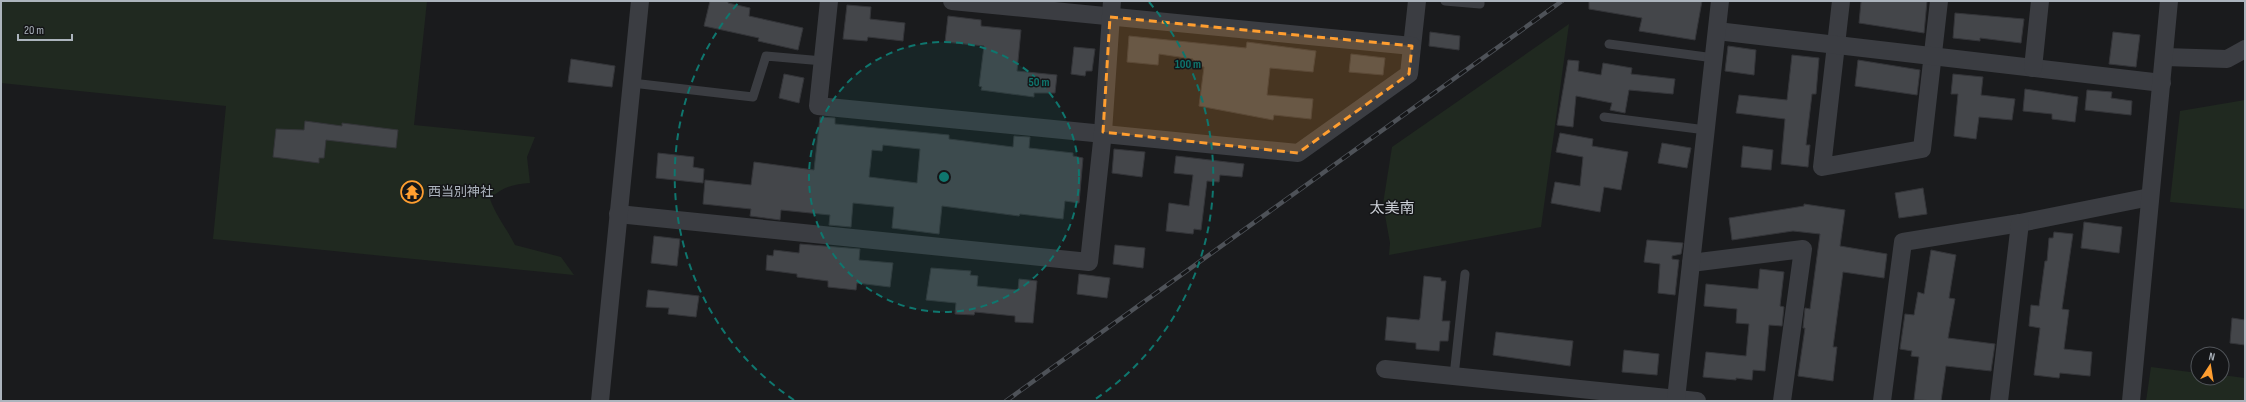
<svg xmlns="http://www.w3.org/2000/svg" width="2246" height="402" font-family="'Sofia Sans Condensed','Noto Sans JP',sans-serif">
<style>
.green{fill:#202920}
.building{fill:#44464a;stroke:#343539;fill-rule:evenodd}
.lines{fill:none;stroke-linecap:round;stroke-linejoin:round}
.service{stroke:#3b3d42;stroke-width:9}
.minor{stroke:#3b3d42;stroke-width:18}
.rail-casing{stroke:#4e5258;stroke-width:4.5}
.rail{stroke:#151618;stroke-width:3;stroke-dasharray:9;stroke-linecap:butt}
.marked{fill:#ff9e30;fill-opacity:0.2;stroke:#ff9e30;stroke-width:3;stroke-dasharray:8 5;stroke-linejoin:round}
.ring{fill:none;stroke:#0f766e;stroke-width:2;stroke-dasharray:7 5}
.labels{text-anchor:middle;dominant-baseline:central;stroke-width:3;stroke-linejoin:round;paint-order:stroke}
.poi-label{font-size:13px;fill:#acb4bd;stroke:#151618;text-anchor:start}
.quarter-label{font-size:15px;fill:#ced2d9;stroke:#151618}
.centre{fill:#0f766e;stroke:#151618;stroke-width:2}
.ring-label{font-size:12px;text-anchor:middle;font-weight:bold;fill:#0f766e;stroke:#151618;stroke-width:3;stroke-linejoin:round;paint-order:stroke}
</style>
<rect width="100%" height="100%" fill="#1a1b1d"/>
<g class="green">
<path d="M1 1H427L414 125 535 137 527 157 530 183C514 184 502 187 490 199 496 216 507 229 515 245L561 257 574 275 213 239 226 106 1 83Z"/>
<path d="M1569 24 1541 227 1389 255 1390 243 1383 204 1392 147Z"/>
<path d="M2245 100V209L2170 202 2180 111Z"/>
<path d="M2151 367 2198 373V378H2222V375L2245 378V401H2146Z"/>
</g>
<g class="building">
<path d="M710 1H728V3L750 8 749 16 803 28 798 50 758 41 759 38 704 26Z"/>
<path d="M1589 1H1702L1695 40 1639 31 1642 18 1589 9Z"/>
<path d="M1863 1H1927L1924 33 1859 23 1861 2Z"/>
<path d="M847 5 871 7 870 19 905 23 903 41 868 37 867 41 843 39Z"/>
<path d="M1955 13 2024 19 2021 43 1980 38V41L1953 38Z"/>
<path d="M948 16 981 20V26L1021 30 1017 71 1057 75 1055 93H1034V97L981 90 982 87 979 86 984 46 945 42Z"/>
<path d="M1430 32 1460 36 1459 50 1429 46Z"/>
<path d="M2113 32 2140 35 2136 67 2109 64Z"/>
<path d="M1129 36 1246 48 1247 42 1316 51 1313 72 1270 68 1267 95 1313 99 1311 119 1274 115 1273 120 1199 106 1204 67 1192 66 1193 59 1159 54 1158 65 1127 62Z"/>
<path d="M1728 46 1756 50 1754 75 1725 71Z"/>
<path d="M1074 47 1095 49 1092 71H1086L1085 76 1071 74Z"/>
<path d="M1351 54 1385 58 1383 75 1349 72Z"/>
<path d="M1792 55 1819 58 1816 94H1812L1806 145H1810L1808 167 1781 164 1785 119 1736 113 1739 95 1787 100Z"/>
<path d="M571 59 615 66 612 87 568 82Z"/>
<path d="M1568 60 1579 61 1578 71 1601 75 1603 63 1632 68 1631 74 1675 79 1673 94 1629 90 1625 113 1610 110 1612 103 1576 96 1573 127 1557 125Z"/>
<path d="M1858 60 1920 70 1917 95 1855 86Z"/>
<path d="M784 74 804 78 799 103 779 98Z"/>
<path d="M1953 74 1983 77 1981 95 2015 99 2012 120 1979 117 1976 139 1954 136 1958 94H1951Z"/>
<path d="M2025 89 2078 97 2075 122 2052 119V114L2023 111Z"/>
<path d="M2087 90 2112 92 2111 98 2132 101 2131 115 2085 110Z"/>
<path d="M820 117 835 118V124L949 135V139L1013 147 1014 136 1030 137 1029 148 1073 153V156L1083 158 1079 203 1065 201 1063 219 1020 214 1019 216 942 206 939 234 892 228 894 207 853 203 851 227 829 225 830 215 781 210 780 220 750 216 751 209 703 204 705 180 751 185 754 162 814 170ZM883 145 920 149 917 183 869 177 872 150 882 151Z"/>
<path d="M305 121 342 126V123L398 130 396 148 326 140 324 158H319V163L273 157 276 129 304 130Z"/>
<path d="M1560 133 1593 139 1592 146 1628 152 1621 190 1604 187 1600 212 1551 203 1555 182 1580 186 1583 157 1556 152Z"/>
<path d="M1662 143 1691 148 1687 168 1658 163Z"/>
<path d="M1743 146 1773 150 1771 170 1741 167Z"/>
<path d="M1114 149 1145 152 1142 177 1112 173Z"/>
<path d="M658 153 694 157 693 167 704 169 703 183 656 178Z"/>
<path d="M1176 156 1244 164 1242 177 1220 175 1219 182 1207 181 1201 230 1194 229 1193 234 1166 231 1169 203 1189 206 1193 175 1174 173Z"/>
<path d="M1923 188 1927 214 1899 218 1895 193Z"/>
<path d="M1804 204 1845 210 1840 246 1887 254 1884 278 1843 272 1833 347H1837L1833 381 1798 376 1805 328H1803L1805 308 1810 309 1820 234 1793 231 1732 240 1729 218 1804 206Z"/>
<path d="M2084 222 2122 227 2119 253 2081 248Z"/>
<path d="M2054 232 2073 234 2062 309 2069 310 2064 349 2092 352 2090 376 2060 373 2059 378 2034 375 2040 328 2029 326 2031 305 2039 306 2045 261H2047L2049 238H2053Z"/>
<path d="M654 236 680 239 677 266 651 263Z"/>
<path d="M1647 240 1683 243 1681 254 1672 256V259L1679 260 1675 295 1658 293 1660 264 1644 262Z"/>
<path d="M800 244 860 249 859 260 893 263 890 287 857 283 856 290 828 287V281L797 277V274L766 270 767 255 773 256 774 250 799 253Z"/>
<path d="M1115 245 1145 248 1143 268 1113 264Z"/>
<path d="M1931 250 1956 255 1949 298 1955 299 1948 338 1995 344 1991 371 1946 366 1941 401 1914 400 1919 357 1911 356 1912 351 1900 349 1905 314 1914 315 1918 292 1924 294Z"/>
<path d="M931 268 971 271 970 275 978 276 977 286 1018 290 1019 279 1037 281 1033 323 1015 322V316L975 312 974 315 955 314 956 303 926 300Z"/>
<path d="M1760 269 1784 272 1780 306 1784 307 1782 326 1769 325 1765 371 1753 370 1752 380 1736 378V380L1703 377 1706 352 1746 356 1749 324 1736 323 1737 309 1704 306 1706 284 1758 289Z"/>
<path d="M1079 274 1110 278 1107 298 1077 294Z"/>
<path d="M1424 276 1441 278V281H1446L1442 321H1450L1448 341H1440L1439 351 1416 349V343L1385 340 1387 317 1419 320 1420 318Z"/>
<path d="M648 290 699 296 696 317 668 314 669 308 646 307Z"/>
<path d="M2232 318 2245 320V345L2230 343Z"/>
<path d="M1496 332 1573 341 1570 366 1493 355Z"/>
<path d="M1624 350 1659 354 1657 375 1622 372Z"/>
</g>
<g class="lines">
<g class="service">
<path d="M1445 1 1480 4V1"/>
<path d="M1609 44 1714 58"/>
<path d="M632 83 753 97 766 56 823 61"/>
<path d="M1604 117 1706 130"/>
<path d="M1454 376 1465 274"/>
</g>
<g class="minor">
<path d="M829 1 818 106 1298 153 1409 74 1417 1"/>
<path d="M952 1 1412 46"/>
<path d="M1841 1 1822 167 1922 149 1939 1"/>
<path d="M1717 31 2162 83"/>
<path d="M2165 57 2227 59 2245 49"/>
<path d="M2033 68 2040 1"/>
<path d="M618 214 1089 262 1103 132 1112 1"/>
<path d="M1691 263 1803 249 1782 401"/>
<path d="M1385 369 1697 401"/>
<path d="M1676 399 1720 1"/>
<path d="M600 401 640 1"/>
<path d="M1882 401 1903 242 2020 223 2150 197"/>
<path d="M1999 401 2020 223"/>
<path d="M2131 401 2169 1"/>
</g>
<g class="rail-casing">
<path id="rail" d="M1006 401 1562 1"/>
</g>
<use href="#rail" class="rail"/>
</g>
<path class="marked" d="M1110 17 1412 46 1409 74 1298 153 1103 132Z"/>
<circle cx="944" cy="177" r="135" fill="#0f766e" fill-opacity=".12"/>
<g class="ring">
<circle cx="944" cy="177" r="135"/>
<path d="M794 400A269 269 0 0 1 739 2M1149 2A269 269 0 0 1 1094 400"/>
</g>
<defs>
<g id="temple-ring" transform="scale(1.15)"><circle r="9.5" fill="#151618" stroke="#ff9e30" stroke-width="1.5"/><path d="M0-6L5-2H3V0L6.5 2.5H4V6H1.5V3h-3V6H-4V2.5H-6.5L-3 0V-2H-5Z" fill="#ff9e30"/></g>
</defs>
<g fill-rule="evenodd">
<use href="#temple-ring" x="412" y="192"/>
</g>
<g class="labels">
<g class="poi-label">
<text x="428" y="192">西当別神社</text>
</g>
<g class="quarter-label">
<text x="1392" y="208">太美南</text>
</g>
</g>
<circle cx="944" cy="177" r="6" class="centre"/>
<g class="ring-label">
<text x="1188" y="68">100 m</text>
<text x="1039" y="86">50 m</text>
</g>
<rect width="2246" height="402" fill="none" stroke="#acb4bd" stroke-width="4"/>
<g transform="translate(2210 366) rotate(12)"><circle r="19" fill="#151618" stroke="#51555a"/>
<path d="M0-3L7 15L0 10L-7 15Z" fill="#ff9e30"/>
<text y="-6" font-size="11" font-weight="bold" text-anchor="middle" fill="#acb4bd">N</text>
</g>
<path d="M18 34v6h54v-6" fill="none" stroke="#acb4bd" stroke-width="2"/>
<text x="24" y="34" font-size="12" fill="#acb4bd" stroke="#151618" stroke-width="3" paint-order="stroke">20 m</text>
</svg>
